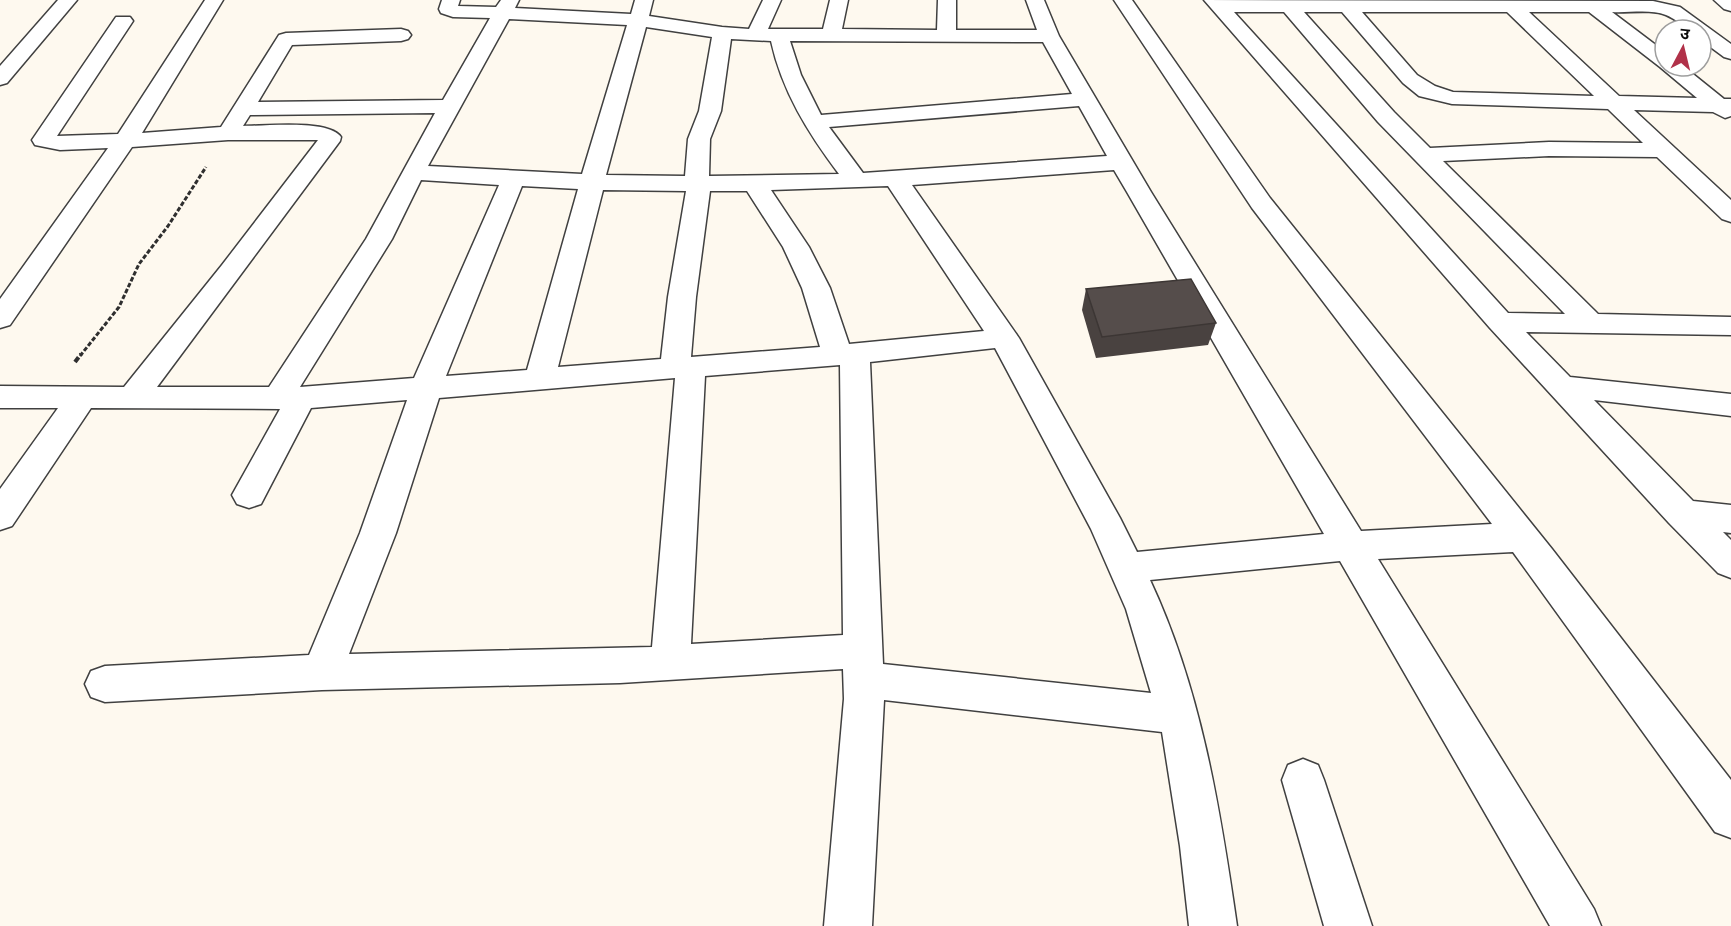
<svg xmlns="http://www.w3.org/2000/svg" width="1731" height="926" font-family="'PT Serif','Noto Sans Devanagari',serif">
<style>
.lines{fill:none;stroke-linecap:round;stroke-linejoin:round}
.street-casing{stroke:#404040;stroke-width:3}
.path-far1{stroke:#2f2f2f;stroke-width:3;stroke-dasharray:4.5 2;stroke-linecap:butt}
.path{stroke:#2f2f2f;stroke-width:4;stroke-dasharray:6 3;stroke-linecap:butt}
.street{fill:#fff;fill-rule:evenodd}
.wall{fill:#494240}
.building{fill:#554d4b;stroke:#3c3634;stroke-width:1.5}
</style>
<rect width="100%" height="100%" fill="#fef9ef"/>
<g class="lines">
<g class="street-casing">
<g id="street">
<path d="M58 0H77L7 83 0 85V66Z"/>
<path d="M205 0H223L142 133 221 127 279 35 286 33 401 29 408 31 411 35 408 39 401 41 292 45 258 102 443 100 490 18 453 17 441 13 439 9 442 0H460L458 6 496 7 501 0H519L515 8 631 14 635 0H653L649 16 722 27 749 29 763 0H781L768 29H823L830 0H848L842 29 937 30 938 0H956V30H1037L1026 0H1044L1059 36 1151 192 1361 531 1492 524 1252 208 1114 0H1132L1270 198 1552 549 1731 780V838L1715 832 1513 552 1378 559 1594 909 1601 926H1550L1340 561 1150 580C1201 689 1220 808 1237 926H1189L1180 846 1162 732 884 700 872 926H824L844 699 843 669 620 683 322 690 105 702 91 697 85 684 91 671 105 666 309 655 360 533 407 400 311 408 261 504 249 508 237 504 232 495 280 409 91 408 12 526 0 530V489L58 408H0V386L124 387 222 265 318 140H228L132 147 10 325 0 328V299L108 148 60 150 35 145 32 140 116 17H130L133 21 57 136 118 134ZM509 19 627 25 582 174 428 166ZM646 27 712 37 699 111 688 139 685 176 606 175ZM731 39 771 41C782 91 808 133 839 174L709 176 710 139 721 111ZM790 41 1043 42 1072 94 821 115 801 75ZM1079 106 1107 156 863 173 829 127ZM435 113 366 239 269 387H157L340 141 341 137C329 119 265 126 243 126L250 115ZM1114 170 1127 192 1324 534 1137 552 1120 518 1019 338 912 185ZM421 180 499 185 414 378 300 387 392 239ZM522 186 578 189 527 370 446 376ZM888 186 984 331 849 344 830 288 809 247 771 190ZM603 190 686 191 668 297 661 359 558 367ZM710 191H747L783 247 802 288 820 347 691 357 696 297ZM995 348 1091 529 1126 609 1151 693 883 664 870 362ZM840 365 843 635 691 644 705 376ZM675 378 652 647 349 654 396 533 439 398Z"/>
<path d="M1204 0 1653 1 1680 7 1731 44V59L1724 57 1701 40V30C1680 30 1683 22 1666 15 1651 9 1629 13 1612 12L1665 52V66H1683L1724 99H1731V116L1725 118 1713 112 1634 110 1731 200V222L1722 219 1657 157 1549 156 1443 161 1598 314 1731 317V335L1526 332 1570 377 1731 394V416L1594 400 1693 501 1731 505V533L1723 532 1731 540V578L1718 573 1669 523 1490 328ZM1234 12H1284L1378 122 1565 314 1508 313ZM1304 12H1342L1403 83 1419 96 1452 104 1608 109 1643 143 1549 142 1430 148 1394 112ZM1362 12H1507L1594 96 1453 92 1435 86 1417 75ZM1529 12H1589L1660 67 1697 98 1619 96Z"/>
<path d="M1714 0H1731V11L1724 9Z"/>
<path d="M1303 759 1318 765 1324 780 1372 926H1324L1282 780 1288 765Z"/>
</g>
</g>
<path class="path-far1" d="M80 356 119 307 139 264 168 226 206 167"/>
<path class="path" d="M75 362 81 354"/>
<use href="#street" class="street"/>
</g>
<path class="wall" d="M1086 289 1216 323 1208 345 1096 358 1082 310Z"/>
<path class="building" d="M1191 279 1216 323 1102 337 1086 289Z"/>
<g transform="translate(1683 48) rotate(7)"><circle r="28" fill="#ffffff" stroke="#9e9e9e" stroke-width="1.5"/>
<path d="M0-4.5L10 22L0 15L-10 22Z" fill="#b13149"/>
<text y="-9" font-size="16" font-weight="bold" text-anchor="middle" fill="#0d0d0d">उ</text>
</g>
</svg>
